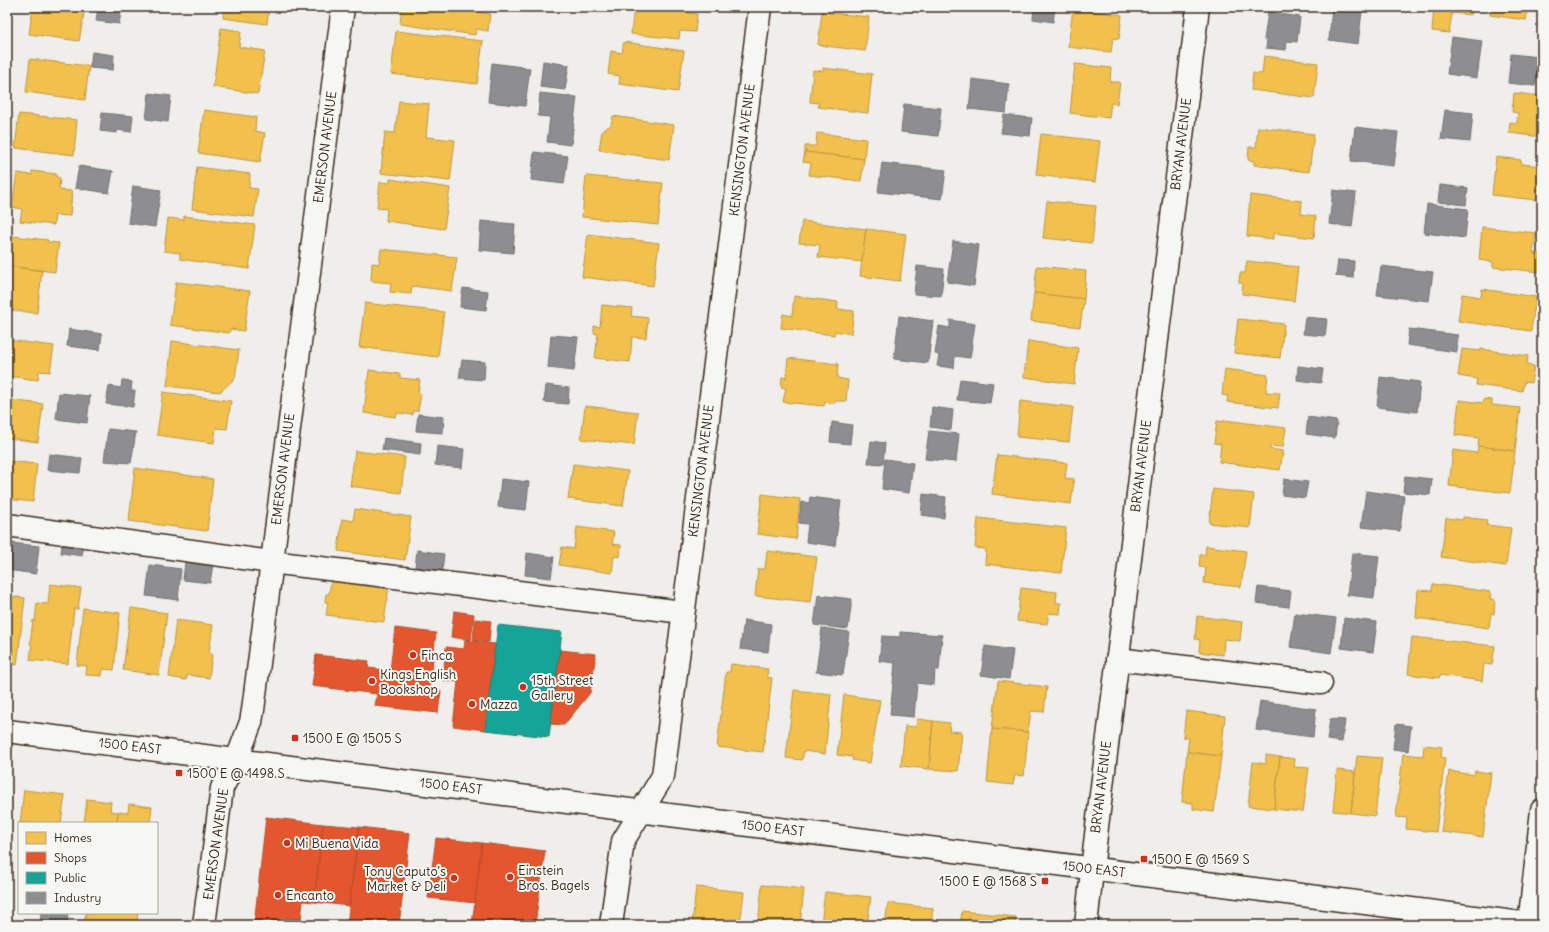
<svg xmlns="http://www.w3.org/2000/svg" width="1549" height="932" font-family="Delius,sans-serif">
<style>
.homes{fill:#f2c14e;stroke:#bb9440}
.shops{fill:#e4572e;stroke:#b14a29}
.public{fill:#17a398;stroke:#227f73}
.industry{fill:#8d8d92;stroke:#746f6f}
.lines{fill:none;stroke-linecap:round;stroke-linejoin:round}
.minor-casing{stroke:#3b2a1e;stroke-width:25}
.minor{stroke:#f6f6f2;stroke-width:22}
.poi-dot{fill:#c8321e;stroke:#f6f6f2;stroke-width:1.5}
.labels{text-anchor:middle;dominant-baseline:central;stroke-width:4;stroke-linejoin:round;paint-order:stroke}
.street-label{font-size:13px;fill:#3b2a1e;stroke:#f6f6f2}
.poi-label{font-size:13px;fill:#3b2a1e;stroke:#f6f6f2;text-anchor:start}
</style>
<rect width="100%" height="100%" fill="#efeeea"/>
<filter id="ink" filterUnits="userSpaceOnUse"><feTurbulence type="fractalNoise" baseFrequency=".025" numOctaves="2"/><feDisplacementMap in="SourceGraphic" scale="8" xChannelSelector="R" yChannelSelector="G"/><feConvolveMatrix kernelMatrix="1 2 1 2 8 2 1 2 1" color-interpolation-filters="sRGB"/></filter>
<g filter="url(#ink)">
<g class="homes">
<path d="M33 7 85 8 79 41 29 34Z"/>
<path d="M224 7H269L267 24 223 18Z"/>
<path d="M402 7H478V12L490 14 488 31 476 29 475 35 400 24Z"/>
<path d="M634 7H689V13L697 14 695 32 680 31 679 39 631 34Z"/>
<path d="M1434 7H1472L1471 15 1452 13 1449 33 1432 31Z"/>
<path d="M1491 7H1528L1526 20 1490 15Z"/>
<path d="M1073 9 1122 15 1119 39 1113 38 1111 52 1068 47Z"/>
<path d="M822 12 869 17 865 51 818 45Z"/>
<path d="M221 28 241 31 239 47 265 51 258 94 213 87Z"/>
<path d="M396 31 483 41 477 84 391 74Z"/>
<path d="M624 42 684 51 678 92 619 84 620 76 608 74 611 51 622 53Z"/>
<path d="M1264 56 1318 63 1314 98 1251 90 1253 73 1262 74Z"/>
<path d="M30 59 89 66 85 100 26 92Z"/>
<path d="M1075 64 1111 68 1110 82H1120L1117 104 1111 103 1109 118 1070 113Z"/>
<path d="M823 68 872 74 868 113 818 107 819 103 810 102 813 70 823 71Z"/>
<path d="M1514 93 1542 96V137L1509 133 1510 122 1517 123 1518 113 1512 112Z"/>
<path d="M399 101 429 104 426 137 455 140 450 181 381 173 385 132 395 133Z"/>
<path d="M204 110 256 117 255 131 265 133 260 162 198 153Z"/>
<path d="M19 114 77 120 74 155 15 148Z"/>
<path d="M613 116 674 125 669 160 599 150 602 131 611 125Z"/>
<path d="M1258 127 1314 134 1309 172 1254 165V161L1248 160 1249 147H1256Z"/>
<path d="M817 133 866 139 864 159 805 152V146H816Z"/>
<path d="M1041 134 1100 141 1095 182 1036 175Z"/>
<path d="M805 152 864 159 861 181 809 175 811 163 803 162Z"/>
<path d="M1496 157 1521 160V164L1542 166V185L1538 184 1536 200 1492 195Z"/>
<path d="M197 167 250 174 249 188 258 189 254 217 192 209Z"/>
<path d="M32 171 56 174V177L60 178 59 190 72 191 70 216 55 215 54 225 20 221 22 209 12 207 17 173 32 175Z"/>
<path d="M586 176 663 183 658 225 582 217Z"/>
<path d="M390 179 450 188 444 229 386 221 387 209 377 208 380 182 390 183Z"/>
<path d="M1250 195 1302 201 1301 214 1316 216 1314 238 1273 233V239L1247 236Z"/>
<path d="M1047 201 1096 206 1092 243 1043 238Z"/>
<path d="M184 216 255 225 249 269 180 259V253L164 251 168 218 184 220Z"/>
<path d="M802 221 866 229 862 262 818 257 820 245 799 243Z"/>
<path d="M1482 227 1536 233 1533 253 1541 254 1539 272 1493 267V262L1479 260Z"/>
<path d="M866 229 906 234 900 281 860 276Z"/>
<path d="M588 234 659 243 653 286 582 277Z"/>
<path d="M12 236 48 240V242L59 243 55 272 8 266Z"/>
<path d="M381 249 457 257 452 291 412 286 411 294 390 292 391 283 371 281 372 263 379 264Z"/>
<path d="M1247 261 1298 267 1294 301 1242 294 1243 283H1239L1240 273H1245Z"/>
<path d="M7 266 42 271 37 313 7 310Z"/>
<path d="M1037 266 1086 271 1084 299 1034 293Z"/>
<path d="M176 282 250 291 244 331 230 329 229 333 170 325Z"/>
<path d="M1482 289 1536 297 1531 331 1458 321 1462 294 1481 297Z"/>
<path d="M1034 293 1084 299 1080 327 1031 321Z"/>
<path d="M794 296 838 302 837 309 854 311 851 334 835 331 834 335 781 328 783 314 792 316Z"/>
<path d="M365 303 444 312 438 357 359 347Z"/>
<path d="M602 305 632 308 631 316 648 318 646 338 632 337 630 362 595 358 598 334 594 333V326L600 327Z"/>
<path d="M1238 319 1284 324 1280 358 1234 353Z"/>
<path d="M7 335H9L8 340 54 346 50 372 39 371 38 380 7 376Z"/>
<path d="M172 341 239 350 235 378 220 392 167 386Z"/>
<path d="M1028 341 1078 348 1074 384 1024 377Z"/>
<path d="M1462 349 1481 351V349L1528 356 1527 365 1534 366 1531 383 1524 382 1522 391 1476 385 1477 379 1458 376Z"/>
<path d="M788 358 838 364 837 378 848 380 846 401H835V403L825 402 824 406 783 402 786 388 781 387 782 377 786 378Z"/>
<path d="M1225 369 1268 375 1266 392 1280 393 1278 408 1227 402 1228 396 1222 395Z"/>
<path d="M369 370 400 374V378L420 380 418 393 421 394 418 411H413V415L397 413 396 417 364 413Z"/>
<path d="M163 392 231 401 227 429 216 428 214 443 157 435Z"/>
<path d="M1484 399 1492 400V405L1520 408 1515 451 1478 446 1479 438 1455 435 1459 400 1483 403Z"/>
<path d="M7 400 43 404 38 442 7 438Z"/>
<path d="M1020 401 1073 407 1069 442 1017 437Z"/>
<path d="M585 406 638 412 634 445 581 439Z"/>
<path d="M1224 420 1286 428 1283 447 1270 446V449L1283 451 1280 470 1219 462 1221 444 1214 443 1217 421 1224 422Z"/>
<path d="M1478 446 1515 451 1510 493 1449 486 1453 450 1477 453Z"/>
<path d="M355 451 405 457 401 493 350 486Z"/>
<path d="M997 455 1067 463 1065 478 1074 479 1071 504 992 494Z"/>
<path d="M7 461 37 464 33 502 7 499Z"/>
<path d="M573 464 628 471 623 506 568 499Z"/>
<path d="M135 468 213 479 207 531 129 521Z"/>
<path d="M1213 489 1254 494 1250 528 1209 523Z"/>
<path d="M762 494 800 499 796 539 757 534Z"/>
<path d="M355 509 411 517 405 560 338 551 342 519 353 521Z"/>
<path d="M1463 517 1487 520 1486 525 1511 528 1506 566 1441 557 1446 518 1463 520Z"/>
<path d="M978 518 1066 528 1061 573 985 564 986 549 975 548Z"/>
<path d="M577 527 614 532 612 544 621 545 620 557 614 556 612 573 559 565 562 547 574 549Z"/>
<path d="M1206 546 1246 551 1241 587 1204 583 1206 568 1199 567 1200 555H1205Z"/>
<path d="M767 551 817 557 811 602 755 596 758 569H765Z"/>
<path d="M331 580 389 586 384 622 326 615 328 602H325L326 594H329Z"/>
<path d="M7 584H9L7 596 25 598 17 665 7 663Z"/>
<path d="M50 584 81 588 78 609H74L68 664 30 660 32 645 30 644 33 620 35 621 37 603 48 604Z"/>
<path d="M1433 584 1491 592 1490 599 1495 600 1494 614 1491 613 1489 628 1416 618 1418 590 1432 591Z"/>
<path d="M1021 588 1057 592 1056 603H1061L1060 614 1049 613 1047 624 1017 621Z"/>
<path d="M83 608 120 613 114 670 103 669 102 676 86 675 87 666 77 665Z"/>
<path d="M131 608 167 613 159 675 123 670Z"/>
<path d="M1197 616 1242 622 1240 641 1224 639 1223 655 1199 652 1200 640 1195 639Z"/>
<path d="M176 620 213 625 209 653 212 654 209 678 188 675 186 680 169 677Z"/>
<path d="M1412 637 1495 646 1492 665 1484 664 1482 681 1440 675 1439 678 1408 674Z"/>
<path d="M731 664 768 669 767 677 772 678 763 752 717 747 726 672H730Z"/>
<path d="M998 681 1047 687 1044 712 1031 711 1028 732 992 729Z"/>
<path d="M794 690 831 694 825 754 804 751 802 760 786 758Z"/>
<path d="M844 695 880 700 870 763 852 760 853 757 837 755Z"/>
<path d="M1186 711 1225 716 1221 756 1187 752 1189 738 1183 737Z"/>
<path d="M917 719 933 721 929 769 901 766 905 726 916 727Z"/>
<path d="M933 721 950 723 949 731 962 732 958 771 929 769Z"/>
<path d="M992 729 1028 732 1024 776 1015 775 1013 785 987 782Z"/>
<path d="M1424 745 1442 747 1441 757 1445 758 1436 832 1406 829 1407 818 1396 817 1403 754 1423 756Z"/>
<path d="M1187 752 1221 756 1214 812 1193 809V803L1182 802Z"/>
<path d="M1266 755 1280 757 1274 809 1248 806 1253 762 1266 764Z"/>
<path d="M1357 756 1382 758 1375 816 1351 813Z"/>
<path d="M1280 757 1295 759 1294 767 1309 768 1303 812 1274 809Z"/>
<path d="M1337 770 1355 772 1351 813 1333 811Z"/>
<path d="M1449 771 1474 775 1475 771 1491 773 1483 837 1441 832Z"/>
<path d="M24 790 65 795 61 823H20Z"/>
<path d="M87 799 111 802 110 811 118 812 117 823H84Z"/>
<path d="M129 804 152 807 150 823H117L118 812 128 813Z"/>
<path d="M762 885 804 889 800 925H758Z"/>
<path d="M696 887 744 892 740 925H692Z"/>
<path d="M825 892 871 897 867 925H821Z"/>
<path d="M888 903 933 908 931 925H885Z"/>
<path d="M962 911 1016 917 1015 925H960Z"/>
<path d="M86 913H138L136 925H101L84 923Z"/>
</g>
<g class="shops">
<path d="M454 611 474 614 471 640 451 637Z"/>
<path d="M475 619 491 621 489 642 473 640Z"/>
<path d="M395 628 436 633 431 675 390 671Z"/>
<path d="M465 640 495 644 485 730 453 726 458 682 443 680 446 647 464 649Z"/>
<path d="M560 650 596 654 590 693 564 725 550 724Z"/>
<path d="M316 655 369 661 368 668 431 675 430 689 441 691 438 713 375 706 377 694 312 686Z"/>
<path d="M266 817 323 824 314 902 303 901 301 920 280 918 279 925H254Z"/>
<path d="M323 824 359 827 349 906 314 902Z"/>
<path d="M359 827 410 833 399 925H347Z"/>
<path d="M436 838 482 843 475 903 428 898Z"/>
<path d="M482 843 545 851 535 925H472Z"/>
</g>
<path class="public" d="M498 625 562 632 549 737 485 730Z"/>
<g class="industry">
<path d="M98 7H122L119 24 96 21Z"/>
<path d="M1034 7H1057L1055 8 1053 22 1033 19Z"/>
<path d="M1332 7 1362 11 1358 44 1329 40Z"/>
<path d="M1268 12 1300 17 1297 42 1287 41 1286 50 1266 48 1267 40H1264Z"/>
<path d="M1452 37 1482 41 1477 78 1447 74Z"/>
<path d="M92 52 114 55 113 70 90 68Z"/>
<path d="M1511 54 1539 57 1535 86 1508 83Z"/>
<path d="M543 61 569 65 565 90 540 87Z"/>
<path d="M492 63 530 68 525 106 488 102Z"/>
<path d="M972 79 1009 84 1006 113 969 109Z"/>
<path d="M149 93 171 96 168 122 146 119Z"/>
<path d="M540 93 577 97 571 145 547 142 550 117 538 116Z"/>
<path d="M904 104 941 108 938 136 901 132Z"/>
<path d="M1445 110 1473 113 1470 142 1441 139Z"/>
<path d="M102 113 133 116 131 132 117 130V133L100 131Z"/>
<path d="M1004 115 1032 118 1030 136 1001 133Z"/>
<path d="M1355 127 1398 132 1394 166 1351 161Z"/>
<path d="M534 152 568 156 564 184 531 180Z"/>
<path d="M882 163 946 170 942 199 878 192Z"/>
<path d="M79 166 113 171 109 193 75 188Z"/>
<path d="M1440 185 1468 188 1466 205 1438 202Z"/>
<path d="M133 186 161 190 155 227 128 223Z"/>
<path d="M1333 190 1356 193 1352 227 1329 224Z"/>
<path d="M1427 204 1468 209 1465 238 1424 233Z"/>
<path d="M481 221 515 224 513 253 479 250Z"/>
<path d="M953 241 979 245 974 286 947 282Z"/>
<path d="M1338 260 1354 261 1353 278 1336 276Z"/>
<path d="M917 266 944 269 941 296 914 294Z"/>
<path d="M1381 266 1433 272 1429 301 1377 295Z"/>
<path d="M463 288 488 291 486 310 460 307Z"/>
<path d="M899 316 933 321 928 363 894 359Z"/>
<path d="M1305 317 1327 319 1325 336 1303 334Z"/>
<path d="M950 320 975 324 970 358 955 356 954 368 937 366 939 355 935 354 939 326 950 328Z"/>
<path d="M69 329 102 334 100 350 67 346Z"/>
<path d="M1409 329 1458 335 1457 352 1407 345Z"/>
<path d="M551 335 578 337 574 371 548 368Z"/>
<path d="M462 360 485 362 484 380 459 378Z"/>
<path d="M1298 366 1323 369 1321 383 1297 380Z"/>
<path d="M1380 377 1420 382 1417 412 1377 407Z"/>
<path d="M960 379 993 383 990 403 957 400Z"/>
<path d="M122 380 132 382 131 391H135L133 407 106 404 109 386 121 388Z"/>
<path d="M546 385 569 388 568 404 544 402Z"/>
<path d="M59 393 90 396 87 423 56 419Z"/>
<path d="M932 407 953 410 951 430 930 427Z"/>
<path d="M418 414 444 417 443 433 416 431Z"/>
<path d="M1308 417 1337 421 1335 438 1306 434Z"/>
<path d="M832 422 852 425 850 444 830 442Z"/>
<path d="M108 429 136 432 131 463 104 461Z"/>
<path d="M929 431 959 434 956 462 925 459Z"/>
<path d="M384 438 421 443 420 455 382 450Z"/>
<path d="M871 441 885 443 883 464 868 463Z"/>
<path d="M437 446 464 449 462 468 435 465Z"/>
<path d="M49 454 82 458 80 473 47 470Z"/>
<path d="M885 459 913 463 909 493 882 489Z"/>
<path d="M1405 476 1432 479 1430 495 1403 492Z"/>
<path d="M501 479 529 482 526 510 498 507Z"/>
<path d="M1284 479 1308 482 1305 498 1282 495Z"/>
<path d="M1366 491 1404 496 1400 531 1361 527Z"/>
<path d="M923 494 946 497 944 518 921 515Z"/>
<path d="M810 497 841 501 835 546 806 542 808 524 799 523 801 502 809 503Z"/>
<path d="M63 537 84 539 82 556 61 553Z"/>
<path d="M11 543 39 546 36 574 7 570Z"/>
<path d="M417 550 444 554 442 571 415 568Z"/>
<path d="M186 553 214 557 210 583 183 580Z"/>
<path d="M527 553 554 557 551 578 525 575Z"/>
<path d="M1352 553 1379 556 1374 598 1347 595Z"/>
<path d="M150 565 181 569 178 600 146 596Z"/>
<path d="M1258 587 1291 591 1289 607 1256 603Z"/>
<path d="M818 595 852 599 848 629 814 625Z"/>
<path d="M1295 613 1336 618 1331 653 1290 647Z"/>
<path d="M1344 618 1377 622 1373 652 1341 648Z"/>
<path d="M744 620 771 624 768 652 740 649Z"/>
<path d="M822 628 849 632 843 675 816 672Z"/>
<path d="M900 632 942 635 939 670H935L934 685 917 683 914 717 890 715 895 663 879 661 882 636 900 637Z"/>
<path d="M985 646 1013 650 1009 679 981 675Z"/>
<path d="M1260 701 1316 709 1313 737 1256 730Z"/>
<path d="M1330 719 1345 720 1342 742 1327 740Z"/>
<path d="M1396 724 1411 726 1408 751 1393 749Z"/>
<path d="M41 913 68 915 67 925H40Z"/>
</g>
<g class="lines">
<g class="minor-casing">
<g id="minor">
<path d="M7 525 271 562 683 612"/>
<path d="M1117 659 1321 683"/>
<path d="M7 731 1538 925"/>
<path d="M204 925 222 788 237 759 251 722 253 710 343 7"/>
<path d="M611 925 623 841 663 776 760 7"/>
<path d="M1086 925 1096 835 1198 7"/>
<path d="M1529 925 1542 810"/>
</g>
</g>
<use href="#minor" class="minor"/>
</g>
</g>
<g class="poi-dot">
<circle cx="413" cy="655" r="4"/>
<circle cx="372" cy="681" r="4"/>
<circle cx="523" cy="687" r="4"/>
<circle cx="472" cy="704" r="4"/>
<rect x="291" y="734" width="8" height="8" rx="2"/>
<rect x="175" y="769" width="8" height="8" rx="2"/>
<circle cx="287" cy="843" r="4"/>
<rect x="1140" y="855" width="8" height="8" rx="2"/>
<circle cx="510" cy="877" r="4"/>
<circle cx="454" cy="878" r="4"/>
<rect x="1041" y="877" width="8" height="8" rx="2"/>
<circle cx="278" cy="895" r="4"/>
</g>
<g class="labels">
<g class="street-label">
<text transform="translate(1181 144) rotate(-83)">BRYAN AVENUE</text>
<text transform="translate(325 147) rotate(-83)">EMERSON AVENUE</text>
<text transform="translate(742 150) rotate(-83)">KENSINGTON AVENUE</text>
<text transform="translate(1141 466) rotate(-83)">BRYAN AVENUE</text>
<text transform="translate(283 469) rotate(-83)">EMERSON AVENUE</text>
<text transform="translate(701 471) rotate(-83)">KENSINGTON AVENUE</text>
<text transform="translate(130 746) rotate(7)">1500 EAST</text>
<text transform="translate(451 786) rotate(7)">1500 EAST</text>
<text transform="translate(1101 787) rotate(-83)">BRYAN AVENUE</text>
<text transform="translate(773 828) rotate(7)">1500 EAST</text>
<text transform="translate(216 844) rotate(-82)">EMERSON AVENUE</text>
<text transform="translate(1094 869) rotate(7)">1500 EAST</text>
</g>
<g class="poi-label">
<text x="421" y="655">Finca</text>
<text x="380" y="674">Kings English<tspan x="380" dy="15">Bookshop</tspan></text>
<text x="531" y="680">15th Street<tspan x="531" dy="15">Gallery</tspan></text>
<text x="480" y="704">Mazza</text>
<text x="303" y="738">1500 E @ 1505 S</text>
<text x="187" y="773">1500 E @ 1498 S</text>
<text x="295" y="843">Mi Buena Vida</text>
<text x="1152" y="859">1500 E @ 1569 S</text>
<text x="518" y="870">Einstein<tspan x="518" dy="15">Bros. Bagels</tspan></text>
<text x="446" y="871" text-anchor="end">Tony Caputo's<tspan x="446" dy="15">Market &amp; Deli</tspan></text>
<text x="1037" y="881" text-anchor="end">1500 E @ 1568 S</text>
<text x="286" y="895">Encanto</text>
</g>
</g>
<rect width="1549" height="932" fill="none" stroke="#f6f6f2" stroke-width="24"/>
<rect x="12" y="12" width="1525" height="908" fill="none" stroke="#3b2a1e" stroke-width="1.5" filter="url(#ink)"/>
<rect x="18" y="822" width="140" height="92" fill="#f6f6f2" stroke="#aba49d"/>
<rect x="26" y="832" width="20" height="12" fill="#f2c14e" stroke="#aba49d"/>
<text x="54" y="842" font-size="12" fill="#3b2a1e">Homes</text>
<rect x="26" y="852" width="20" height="12" fill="#e4572e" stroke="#aba49d"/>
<text x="54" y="862" font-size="12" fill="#3b2a1e">Shops</text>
<rect x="26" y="872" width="20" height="12" fill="#17a398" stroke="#aba49d"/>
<text x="54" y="882" font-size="12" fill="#3b2a1e">Public</text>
<rect x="26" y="892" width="20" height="12" fill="#8d8d92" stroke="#aba49d"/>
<text x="54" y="902" font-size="12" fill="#3b2a1e">Industry</text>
</svg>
